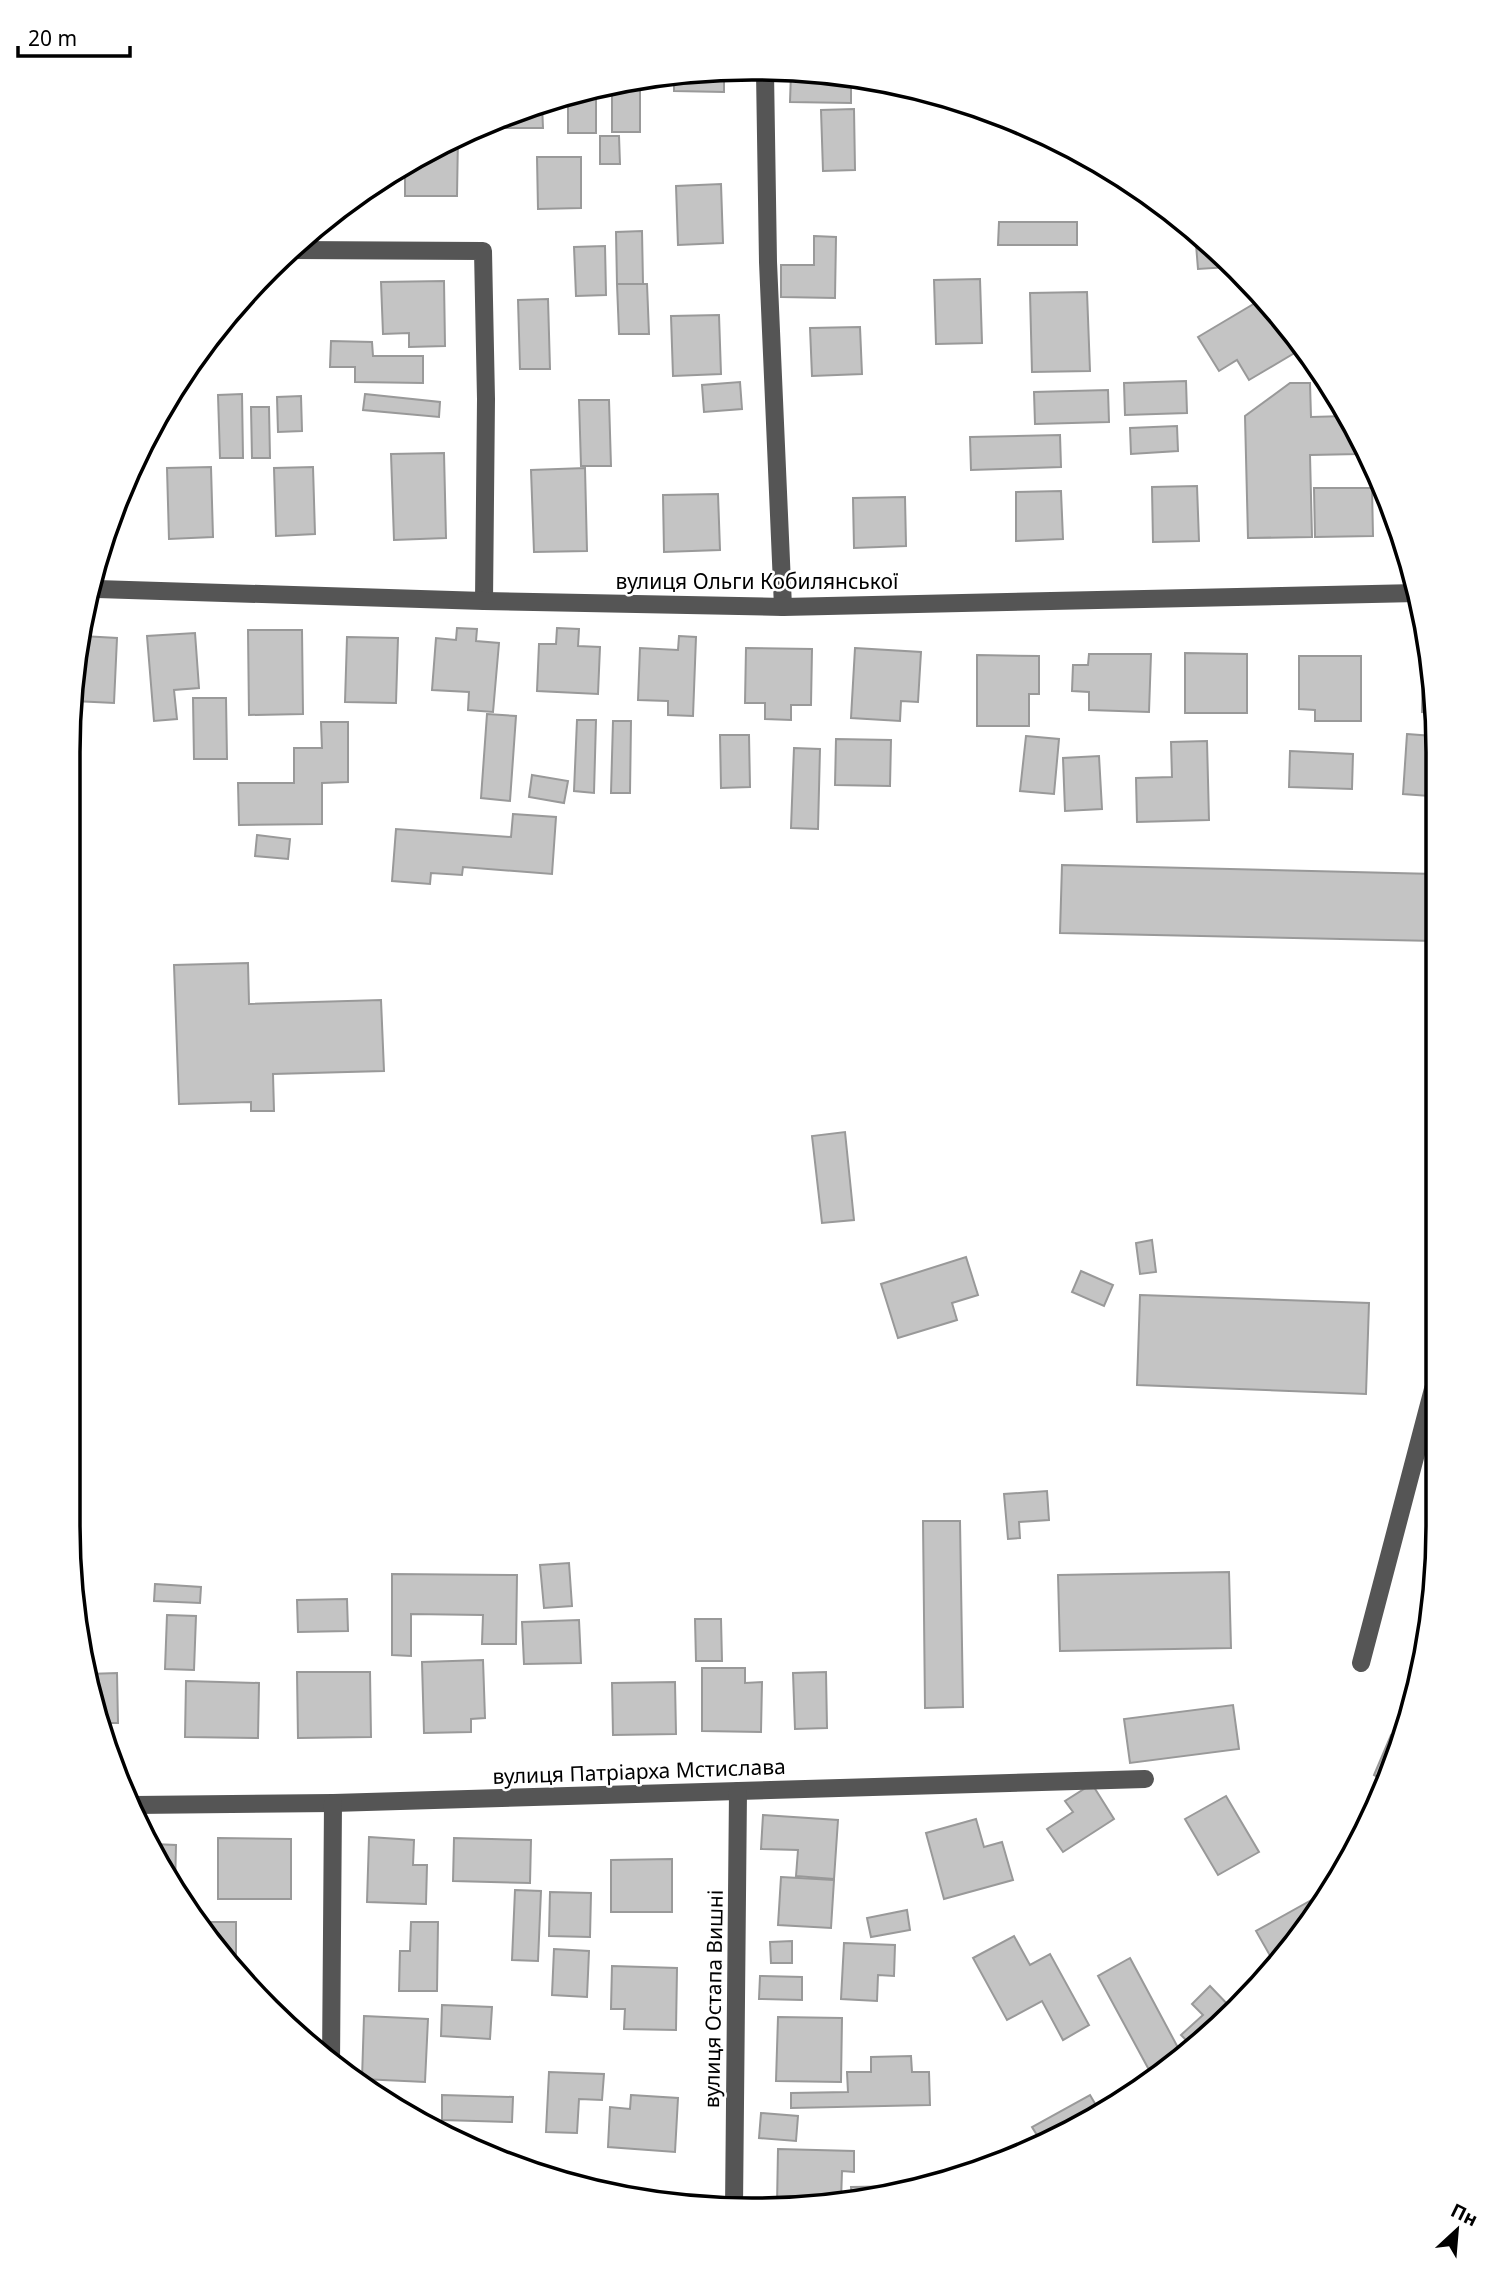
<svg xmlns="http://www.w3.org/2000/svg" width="1506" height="2279" font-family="'Noto Sans',sans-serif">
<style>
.building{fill:#c4c4c4;stroke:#999;stroke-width:2}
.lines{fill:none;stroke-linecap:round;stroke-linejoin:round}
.minor{stroke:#555;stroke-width:18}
.labels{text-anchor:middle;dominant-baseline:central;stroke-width:5;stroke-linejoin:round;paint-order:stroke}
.street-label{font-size:21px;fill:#000;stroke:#fff}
.rim{fill:none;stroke:#000;stroke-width:3.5}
</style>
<rect width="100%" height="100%" fill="#fff"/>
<g class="building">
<path d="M709 70H724V92L674 91V75Z"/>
<path d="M791 72 851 76V103L790 102Z"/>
<path d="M640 81V132H612V86Z"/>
<path d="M596 88V133H568V95Z"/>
<path d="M542 104 543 128H493V123Z"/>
<path d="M854 109 855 170 823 171 821 110Z"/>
<path d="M458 136 457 196H405V167Z"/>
<path d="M600 136H619L620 164H600Z"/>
<path d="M537 157H581V208L538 209Z"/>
<path d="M721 184 723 243 678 245 676 186Z"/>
<path d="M999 222H1077V245H998Z"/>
<path d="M642 231 643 284H617L616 232Z"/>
<path d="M1195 232 1205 238 1231 267 1198 269Z"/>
<path d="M814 236 836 237 835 298 781 297V265H814Z"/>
<path d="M605 246 606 295 576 296 574 247Z"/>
<path d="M980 279 982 343 936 344 934 280Z"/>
<path d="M444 281 445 346 409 347V333L383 334 381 282Z"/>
<path d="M617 284H647L649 334H619Z"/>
<path d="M1087 292 1090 371 1032 372 1030 293Z"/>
<path d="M548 299 550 369H520L518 300Z"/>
<path d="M1262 299 1296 336 1303 348 1249 380 1237 360 1219 371 1198 337Z"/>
<path d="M719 315 721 374 673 376 671 316Z"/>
<path d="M860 327 862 374 812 376 810 328Z"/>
<path d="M331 341 372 342 373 356H423V383L355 382V367H330Z"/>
<path d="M1186 381 1187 413 1125 415 1124 383Z"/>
<path d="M740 382 742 409 704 412 702 385Z"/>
<path d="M1290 383H1310L1311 417 1346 416 1359 437V454L1310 455 1312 537 1248 538 1245 416Z"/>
<path d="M1108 390 1109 422 1035 424 1034 392Z"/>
<path d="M242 394 243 458H220L218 395Z"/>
<path d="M365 394 440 402 439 417 363 410Z"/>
<path d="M301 396 302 431 278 432 277 397Z"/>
<path d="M579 400H609L611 466H581Z"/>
<path d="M251 407H269L270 458H252Z"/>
<path d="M1177 426 1178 451 1131 454 1130 428Z"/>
<path d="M1060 435 1061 467 971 470 970 437Z"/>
<path d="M444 453 446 538 394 540 391 454Z"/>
<path d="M211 467 213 537 169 539 167 468Z"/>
<path d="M313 467 315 534 276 536 274 468Z"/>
<path d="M585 468 587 551 534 552 531 470Z"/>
<path d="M1197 486 1199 541 1153 542 1152 487Z"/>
<path d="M1314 488H1372L1373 536 1315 537Z"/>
<path d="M1061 491 1063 539 1016 541V492Z"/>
<path d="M718 494 720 550 664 552 663 495Z"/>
<path d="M905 497 906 546 854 548 853 498Z"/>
<path d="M457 628 477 629 476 641 499 643 493 712 468 710 469 692 432 690 436 638 456 640Z"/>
<path d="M557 628 579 629 578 646 600 647 598 694 537 691 539 644H556Z"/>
<path d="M248 630H302L303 714 249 715Z"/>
<path d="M195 633 199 688 174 690 177 719 154 721 147 636Z"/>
<path d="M82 636 117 638 114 703 74 701V663Z"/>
<path d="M679 636 696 637 693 716 668 715V701L638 700 640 648 678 650Z"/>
<path d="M347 637 398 638 396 703 345 702Z"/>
<path d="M746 648 812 649 811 705H791V720L765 719V703H745Z"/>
<path d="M855 648 921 652 918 702 901 701 900 721 851 718Z"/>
<path d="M1185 653 1247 654V713H1185Z"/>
<path d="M1089 654H1151L1149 712 1089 710V692L1072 691 1073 665H1088Z"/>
<path d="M977 655 1039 656V694H1029V726H977Z"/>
<path d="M1299 656H1361V721H1315V710L1299 709Z"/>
<path d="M1423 656H1428L1436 713 1422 712Z"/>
<path d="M193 698H226L227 759H194Z"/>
<path d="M487 714 516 716 510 801 481 798Z"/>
<path d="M577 720H596L594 793 574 791Z"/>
<path d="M613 721H631L630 793H611Z"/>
<path d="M321 722H348V782L322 783V824L239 825 238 783H294V748H322Z"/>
<path d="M1407 734 1433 736 1429 796 1403 794Z"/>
<path d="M720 735H749L750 787 721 788Z"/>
<path d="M1026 736 1059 739 1054 794 1020 791Z"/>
<path d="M836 739 891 740 890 786 835 785Z"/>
<path d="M1207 741 1209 820 1137 822 1136 778 1172 777 1171 742Z"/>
<path d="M794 748 820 749 818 829 791 828Z"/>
<path d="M1290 751 1353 754 1352 789 1289 787Z"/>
<path d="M1099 756 1102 809 1065 811 1063 758Z"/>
<path d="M532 775 568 781 564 803 529 797Z"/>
<path d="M513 814 556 817 552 874 463 867 462 875 431 873 430 884 392 881 396 829 511 837Z"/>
<path d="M257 835 290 839 288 859 255 856Z"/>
<path d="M1062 865 1435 874V941L1060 933Z"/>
<path d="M248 963 249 1004 381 1000 384 1071 273 1074 274 1111H251V1102L179 1104 174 965Z"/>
<path d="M845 1132 854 1220 822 1223 812 1136Z"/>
<path d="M1152 1240 1156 1272 1140 1274 1136 1243Z"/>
<path d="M966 1257 978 1295 952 1303 957 1320 898 1338 881 1284Z"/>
<path d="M1081 1271 1113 1285 1104 1306 1072 1292Z"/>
<path d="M1140 1295 1369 1303 1366 1394 1137 1385Z"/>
<path d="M1047 1491 1049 1520 1019 1522 1020 1538 1008 1539 1004 1494Z"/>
<path d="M923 1521H960L963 1707 925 1708Z"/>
<path d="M569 1563 572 1606 544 1608 540 1565Z"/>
<path d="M1229 1572 1231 1648 1060 1651 1058 1575Z"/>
<path d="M392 1574 517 1575 516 1644H482L483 1615 411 1614V1656L392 1655Z"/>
<path d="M155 1584 201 1587 200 1603 154 1601Z"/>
<path d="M347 1599 348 1631 298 1632 297 1600Z"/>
<path d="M167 1615 196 1616 194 1670 165 1669Z"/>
<path d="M695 1619H721L722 1661H696Z"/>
<path d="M579 1620 581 1663 524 1664 522 1622Z"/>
<path d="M483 1660 485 1718 471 1719V1732L424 1733 422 1662Z"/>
<path d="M702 1668H745V1683L762 1682 761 1732 702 1731Z"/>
<path d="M297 1672H370L371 1737 298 1738Z"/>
<path d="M826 1672 827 1728 795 1729 793 1673Z"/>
<path d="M117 1673 118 1723H99L88 1674Z"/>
<path d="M186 1681 259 1683 258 1738 185 1737Z"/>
<path d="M675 1682 676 1734 613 1735 612 1683Z"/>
<path d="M1233 1705 1239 1749 1130 1763 1124 1719Z"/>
<path d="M1391 1735 1395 1737 1377 1796 1373 1794 1380 1778 1374 1775Z"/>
<path d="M1092 1784 1114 1819 1063 1852 1047 1829 1073 1812 1065 1801Z"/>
<path d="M1226 1796 1259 1852 1218 1875 1185 1819Z"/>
<path d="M763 1815 838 1820 834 1879 796 1876 798 1850 761 1849Z"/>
<path d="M976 1819 984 1847 1002 1842 1013 1880 944 1899 926 1833Z"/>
<path d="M369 1837 414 1840 413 1865H427L426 1904 367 1902Z"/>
<path d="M218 1838 291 1839V1899H218Z"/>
<path d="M454 1838 531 1840 530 1883 453 1881Z"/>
<path d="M153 1844 176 1845 175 1889Z"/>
<path d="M672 1859V1912H611V1860Z"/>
<path d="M781 1877 834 1880 831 1928 778 1925Z"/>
<path d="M515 1890 541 1891 538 1961 512 1960Z"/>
<path d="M550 1892 591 1893 590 1937 549 1936Z"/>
<path d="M1324 1893 1276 1966 1256 1931Z"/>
<path d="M907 1910 910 1930 871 1937 867 1918Z"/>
<path d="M198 1922H236V1963Z"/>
<path d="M411 1922H438L437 1991H399L400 1951H410Z"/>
<path d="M1014 1936 1030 1965 1050 1954 1089 2025 1063 2040 1042 2001 1007 2020 973 1958Z"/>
<path d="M792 1941V1963H771L770 1942Z"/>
<path d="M844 1943 895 1945 894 1976 878 1975 877 2001 841 1999Z"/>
<path d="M554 1949 589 1951 587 1997 552 1995Z"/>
<path d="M1130 1958 1183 2057 1170 2069 1154 2079 1098 1976Z"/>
<path d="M612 1966 677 1968 676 2030 624 2029 625 2009H611Z"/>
<path d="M760 1976 802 1977V2000L759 1999Z"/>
<path d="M1210 1986 1233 2010 1193 2047 1181 2035 1203 2015 1192 2004Z"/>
<path d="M442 2005 492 2007 490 2039 441 2036Z"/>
<path d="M364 2016 428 2019 425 2082 362 2079Z"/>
<path d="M778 2017 842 2018 841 2082 776 2081Z"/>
<path d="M911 2056 912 2072H929L930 2105 791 2108V2093L848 2092 847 2072H871V2057Z"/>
<path d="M549 2072 604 2074 602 2100 579 2099 577 2133 546 2132Z"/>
<path d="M442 2095 513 2097 512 2122 442 2120Z"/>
<path d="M631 2095 678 2098 675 2152 608 2147 610 2107 630 2109Z"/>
<path d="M1090 2095 1097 2107 1119 2095 1122 2101 1095 2119 1040 2140 1032 2127Z"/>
<path d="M761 2113 798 2116 796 2141 759 2138Z"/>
<path d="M778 2149 854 2151V2172L842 2171 841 2201 777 2205Z"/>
<path d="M910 2186V2189L887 2198 852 2200 851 2187Z"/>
</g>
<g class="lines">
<g class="minor">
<path d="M765 72 768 262 783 607"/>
<path d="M293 250 483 251 486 399 484 601"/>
<path d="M97 589 484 601 783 607 1417 593"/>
<path d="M1361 1663 1433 1389"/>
<path d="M134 1805 333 1803 1145 1779"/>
<path d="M331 2064 333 1803"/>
<path d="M734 2208 738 1791"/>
</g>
</g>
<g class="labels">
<g class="street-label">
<text x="757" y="581">вулиця Ольги Кобилянської</text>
<text transform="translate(639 1771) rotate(-2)">вулиця Патріарха Мстислава</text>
<text transform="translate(713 1999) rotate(-89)">вулиця Остапа Вишні</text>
</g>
</g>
<path d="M0 0H1506V2279H0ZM752 80H754A672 672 0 0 1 1426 752V1526A672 672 0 0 1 754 2198H752A672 672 0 0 1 80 1526V752A672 672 0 0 1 752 80Z" fill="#fff" fill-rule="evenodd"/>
<path class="rim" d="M752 80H754A672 672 0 0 1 1426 752V1526A672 672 0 0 1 754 2198H752A672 672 0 0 1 80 1526V752A672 672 0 0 1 752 80Z"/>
<g transform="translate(1457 2230) rotate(26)" stroke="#ffffff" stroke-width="5" paint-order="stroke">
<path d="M0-5L12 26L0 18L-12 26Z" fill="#000000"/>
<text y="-10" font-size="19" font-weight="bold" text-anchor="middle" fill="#000000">Пн</text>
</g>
<path d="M18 46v10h112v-10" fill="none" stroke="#000000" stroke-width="3.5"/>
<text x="28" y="46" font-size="21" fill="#000000" stroke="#ffffff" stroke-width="5" paint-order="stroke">20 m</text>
</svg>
